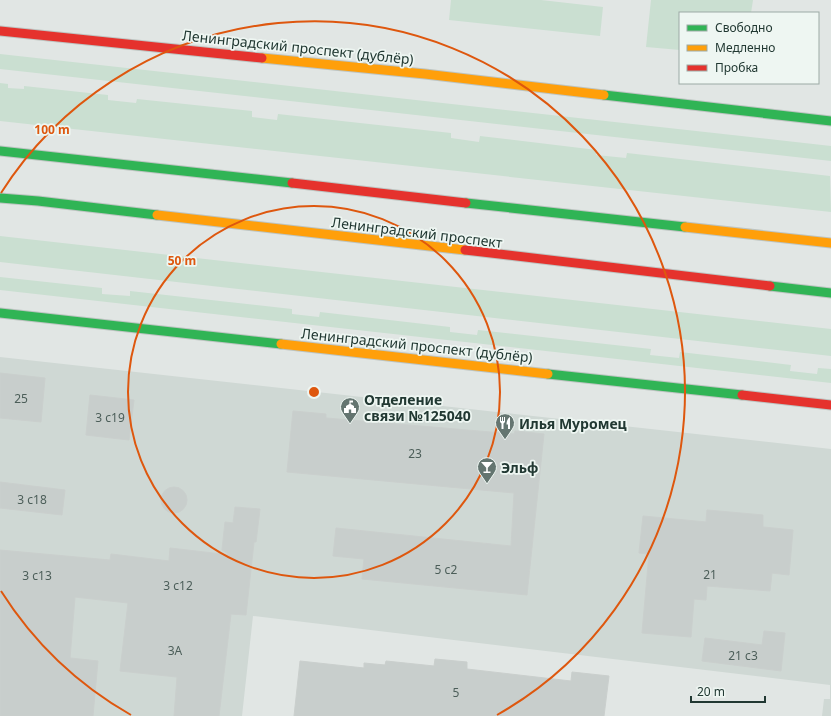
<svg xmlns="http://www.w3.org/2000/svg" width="831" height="716" font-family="'Noto Sans',sans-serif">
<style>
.built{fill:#cfd8d4}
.green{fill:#cadfd1}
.building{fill:#c8cecc;stroke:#cacfcd}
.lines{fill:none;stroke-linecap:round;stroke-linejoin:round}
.fast-casing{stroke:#bdc4c1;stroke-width:11}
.slow-casing{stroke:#bdc4c1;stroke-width:11}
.jam-casing{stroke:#bdc4c1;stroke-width:11}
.fast{stroke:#30b455;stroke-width:9}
.slow{stroke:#ff9f0a;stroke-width:9}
.jam{stroke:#e5322d;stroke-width:9}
.ring{fill:none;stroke:#de570e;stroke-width:2}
.labels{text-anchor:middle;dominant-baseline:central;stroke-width:3.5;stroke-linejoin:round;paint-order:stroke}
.number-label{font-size:12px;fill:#4c5e59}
.street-label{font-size:14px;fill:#213832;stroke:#eef6f2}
.poi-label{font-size:14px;font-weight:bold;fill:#213832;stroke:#eef6f2;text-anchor:start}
.centre{fill:#de570e;stroke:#eef6f2;stroke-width:2}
.ring-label{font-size:12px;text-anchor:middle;font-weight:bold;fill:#de570e;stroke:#eef6f2;stroke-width:3.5;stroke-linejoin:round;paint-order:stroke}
</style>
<rect width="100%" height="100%" fill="#e1e6e4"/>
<path class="built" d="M0 357 831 449V716H822L824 699H830V685L253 616 242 716H0Z"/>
<g class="green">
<path d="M451 0H541L603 7 600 36 449 20Z"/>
<path d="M651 0H753L751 13H680V50L646 47Z"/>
<path d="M0 54 831 146V161L0 69Z"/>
<path d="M0 83 8 84V88L24 89V86L108 95V100L136 103 137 99 252 111V117L277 120 278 114 451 133V138L479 142 480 136 597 150 596 155 626 158 627 153 830 176 831 212 0 121Z"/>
<path d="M0 236 831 329V356L0 262Z"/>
<path d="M0 277 102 288V294L130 296V291L292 309V314L319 317 320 312 450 327V332L477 335 478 330 651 349 650 355 679 358 680 352 791 365 790 371 817 374 818 368 831 369V383L0 290Z"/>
</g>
<g class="building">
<path d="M0 373 45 378 41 422 0 418Z"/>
<path d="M90 395 134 400 129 440 86 435Z"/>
<path d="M293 411 326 414V418L444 428 514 434 515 431 544 434 527 595 362 579 364 559 333 556 336 528 511 546 514 493 287 472Z"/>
<path d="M0 482 65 490 62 515 0 508Z"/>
<circle cx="174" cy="500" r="13"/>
<path d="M235 507 260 509 256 542H254L246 615 231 614 219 716H174L177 677 120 671 128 603 75 597 70 658 98 661 93 716H0V550L110 560 111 554 169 561 170 548 230 555 222 550 225 522 233 523Z"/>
<path d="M707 510 763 515V527L793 530 789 575 772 573 770 591 707 586 706 600 694 599 691 637 642 633 649 554 639 553 643 516 706 522Z"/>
<path d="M764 631 785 633 781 671 702 661 705 638 762 645Z"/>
<path d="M435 659 467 662V669L571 681 572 672 609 676 604 716H294L300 661 364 668V663L385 665 386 661 434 666Z"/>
</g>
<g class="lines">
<g class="fast-casing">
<g id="fast">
<path d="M604 95 831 121"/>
<path d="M0 151 292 183"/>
<path d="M0 198 38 201 157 215"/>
<path d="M466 203 685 227"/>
<path d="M770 286 831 293"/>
<path d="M0 313 281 344"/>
<path d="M548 374 742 395"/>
</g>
</g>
<g class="slow-casing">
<g id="slow">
<path d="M262 58 425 74 604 95"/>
<path d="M157 215 465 250"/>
<path d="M685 227 831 243"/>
<path d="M281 344 548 374"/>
</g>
</g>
<g class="jam-casing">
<g id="jam">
<path d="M0 31 262 58"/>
<path d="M292 183 466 203"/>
<path d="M465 250 770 286"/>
<path d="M742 395 831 405"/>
</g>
</g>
<use href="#fast" class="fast"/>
<use href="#slow" class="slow"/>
<use href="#jam" class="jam"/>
</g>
<g class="ring">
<circle cx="314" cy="392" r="186"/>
<path d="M131 715A371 371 0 0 1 1 591M1 193A371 371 0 1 1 497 715"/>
</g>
<defs>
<g id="civic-pin" transform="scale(1)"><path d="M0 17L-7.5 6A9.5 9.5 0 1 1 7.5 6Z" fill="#647570" stroke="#eef6f2"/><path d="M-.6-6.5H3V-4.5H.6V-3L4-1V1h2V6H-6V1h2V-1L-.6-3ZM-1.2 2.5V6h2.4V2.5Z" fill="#fff"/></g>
<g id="restaurant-pin" transform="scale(1)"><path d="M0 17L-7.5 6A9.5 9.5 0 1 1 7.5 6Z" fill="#647570" stroke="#eef6f2"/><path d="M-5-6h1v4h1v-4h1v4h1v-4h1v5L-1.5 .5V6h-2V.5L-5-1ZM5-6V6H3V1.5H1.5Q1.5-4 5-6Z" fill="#fff"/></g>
<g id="bar-pin" transform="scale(1)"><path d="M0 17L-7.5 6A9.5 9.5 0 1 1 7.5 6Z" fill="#647570" stroke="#eef6f2"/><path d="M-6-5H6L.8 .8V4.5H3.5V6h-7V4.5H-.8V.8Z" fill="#fff"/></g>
</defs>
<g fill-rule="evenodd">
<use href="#civic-pin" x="350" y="407"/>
<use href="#restaurant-pin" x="505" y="423"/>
<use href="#bar-pin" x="487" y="467"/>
</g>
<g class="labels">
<g class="number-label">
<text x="21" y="398">25</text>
<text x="110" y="417">3 с19</text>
<text x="415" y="453">23</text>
<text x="32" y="499">3 с18</text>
<text x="446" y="569">5 с2</text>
<text x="710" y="574">21</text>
<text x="37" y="575">3 с13</text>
<text x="178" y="585">3 с12</text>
<text x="175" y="650">3A</text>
<text x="743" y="655">21 с3</text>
<text x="456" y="692">5</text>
</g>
<g class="street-label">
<text transform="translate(298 47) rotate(6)">Ленинградский проспект (дублёр)</text>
<text transform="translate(417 232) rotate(7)">Ленинградский проспект</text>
<text transform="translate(417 345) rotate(6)">Ленинградский проспект (дублёр)</text>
</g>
<g class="poi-label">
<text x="364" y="399">Отделение<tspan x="364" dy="16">связи №125040</tspan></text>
<text x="519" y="423">Илья Муромец</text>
<text x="501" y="467">Эльф</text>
</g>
</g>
<circle cx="314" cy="392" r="6" class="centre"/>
<g class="ring-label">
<text x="52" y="134">100 m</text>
<text x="182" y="265">50 m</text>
</g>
<rect x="679" y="12" width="140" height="72" fill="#eef6f2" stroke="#9caaa5"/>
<rect x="687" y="25" width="20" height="6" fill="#30b455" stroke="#9caaa5"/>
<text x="715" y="32" font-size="12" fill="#213832">Свободно</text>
<rect x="687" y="45" width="20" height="6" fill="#ff9f0a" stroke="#9caaa5"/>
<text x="715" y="52" font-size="12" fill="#213832">Медленно</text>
<rect x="687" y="65" width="20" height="6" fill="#e5322d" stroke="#9caaa5"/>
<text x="715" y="72" font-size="12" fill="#213832">Пробка</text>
<path d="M691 696v6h74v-6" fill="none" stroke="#213832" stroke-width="2"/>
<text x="697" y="696" font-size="12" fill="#213832" stroke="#eef6f2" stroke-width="3" paint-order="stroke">20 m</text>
</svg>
